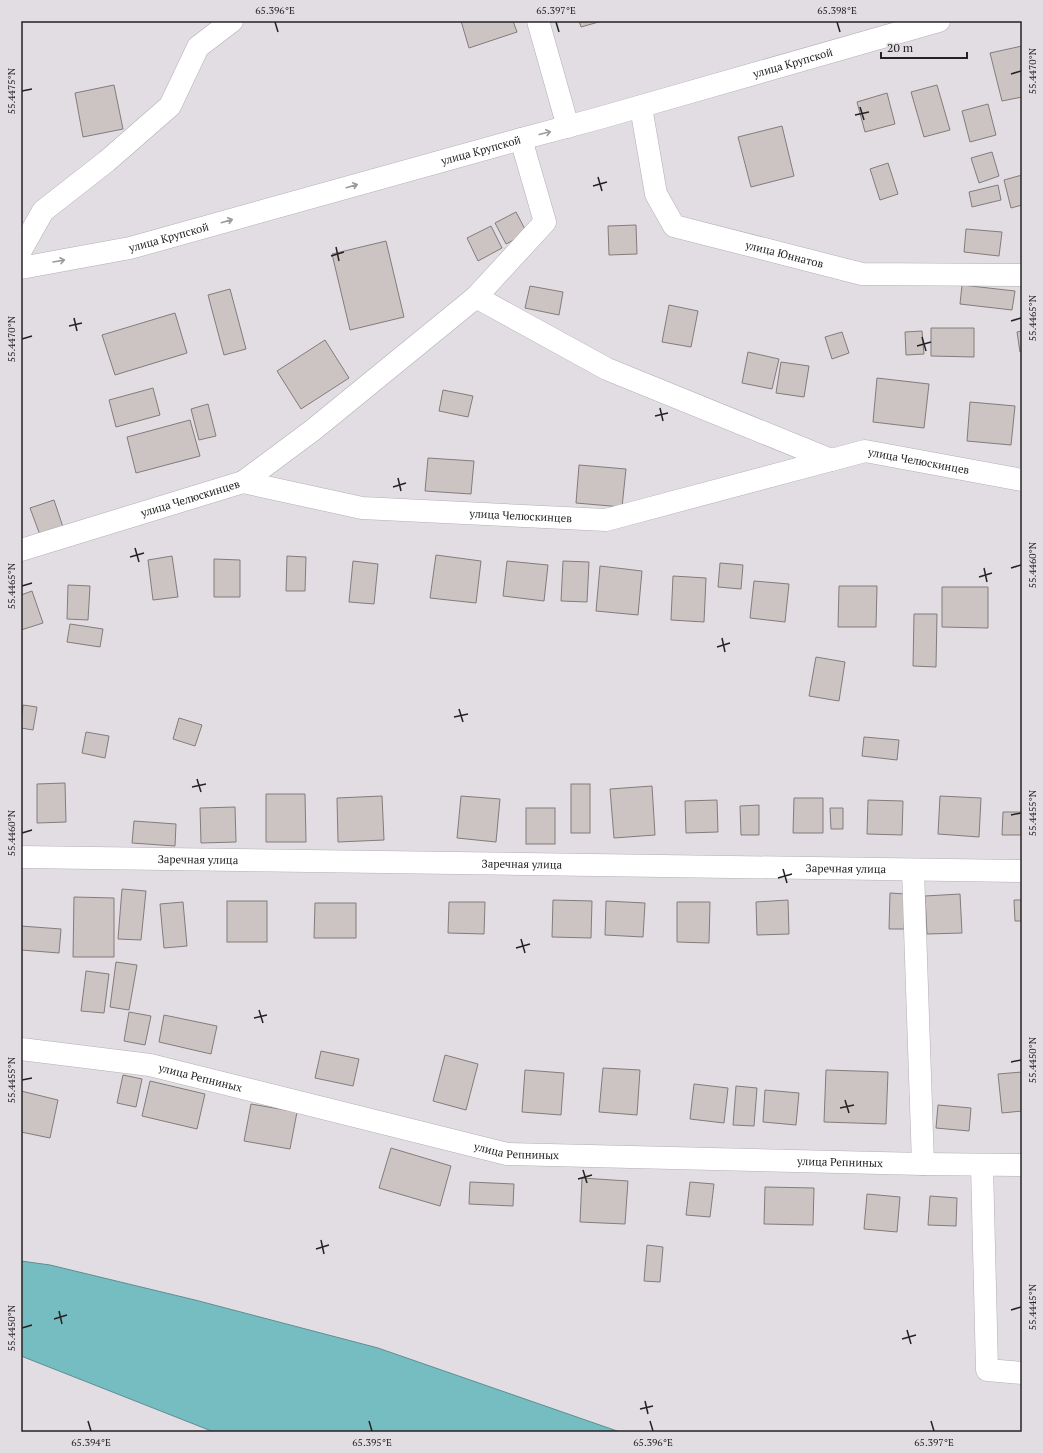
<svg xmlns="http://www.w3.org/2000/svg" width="1043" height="1453" font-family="'PT Serif',serif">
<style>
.water{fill:#76bdc2;stroke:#5d8e93}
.building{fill:#ccc4c3;stroke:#837c7b}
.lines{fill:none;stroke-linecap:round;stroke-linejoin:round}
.minor-casing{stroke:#b3afb5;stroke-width:23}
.minor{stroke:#fff;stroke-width:22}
.oneway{stroke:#9c9c9c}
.ticks{fill:none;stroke:#242224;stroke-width:1.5}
.labels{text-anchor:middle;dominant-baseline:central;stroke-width:3;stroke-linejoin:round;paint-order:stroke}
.street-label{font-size:11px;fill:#242224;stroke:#e1dde3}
.neatline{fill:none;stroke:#242224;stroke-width:1.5}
.ticks-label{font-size:10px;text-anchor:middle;fill:#242224}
</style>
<rect width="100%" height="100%" fill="#e1dde3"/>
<path class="water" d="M21 1261 50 1265 195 1300 378 1348 620 1432H214L21 1356Z"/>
<g class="building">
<path d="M461 21H513L517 32 469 48Z"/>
<path d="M579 21H602L581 27Z"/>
<path d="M1022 46V97L1002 101 990 53Z"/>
<path d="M114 85 123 129 83 137 75 93Z"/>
<path d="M937 85 950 130 924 137 911 92Z"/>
<path d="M887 93 895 124 865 132 857 102Z"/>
<path d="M988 104 996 135 970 142 962 111Z"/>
<path d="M782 126 794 176 751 187 738 137Z"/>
<path d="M992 152 999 176 979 183 971 158Z"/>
<path d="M888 163 898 194 880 200 870 169Z"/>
<path d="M1022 175V205L1011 208 1004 180Z"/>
<path d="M998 185 1001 200 972 207 969 192Z"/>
<path d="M516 212 527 233 506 244 495 223Z"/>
<path d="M636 225 637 254 609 255 608 226Z"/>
<path d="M491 226 502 248 478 261 467 238Z"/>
<path d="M966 229 1002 232 999 256 964 252Z"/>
<path d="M386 241 404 317 350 330 332 254Z"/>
<path d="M962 285 1015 291 1012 310 960 304Z"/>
<path d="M530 286 563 292 559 315 525 308Z"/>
<path d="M230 289 246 349 224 355 208 295Z"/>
<path d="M669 305 698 311 691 347 662 342Z"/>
<path d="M175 313 187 353 115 375 102 335Z"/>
<path d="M931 328H974V357L931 356Z"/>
<path d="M922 331 924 354 906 355 905 332Z"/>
<path d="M1022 331V352H1020L1017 332Z"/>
<path d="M842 332 849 353 832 359 825 337Z"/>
<path d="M325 340 349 378 301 409 277 371Z"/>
<path d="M748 352 779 359 772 389 742 383Z"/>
<path d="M781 362 809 366 804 397 776 393Z"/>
<path d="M877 378 929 384 924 428 873 422Z"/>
<path d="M153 388 160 415 116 427 109 400Z"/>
<path d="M443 390 473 396 468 417 439 411Z"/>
<path d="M970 402 1015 406 1011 445 967 441Z"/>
<path d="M208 404 216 436 199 440 191 409Z"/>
<path d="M190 420 200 456 136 473 127 437Z"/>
<path d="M428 458 474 461 471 494 425 491Z"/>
<path d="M579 465 626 469 622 507 576 503Z"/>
<path d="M54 500 63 527 40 535 30 508Z"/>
<path d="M436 555 481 561 476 603 430 598Z"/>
<path d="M172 556 178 597 153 600 148 560Z"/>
<path d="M287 556 306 557 305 591H286Z"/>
<path d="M214 559 240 560V597H214Z"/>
<path d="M353 561 378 564 374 604 349 602Z"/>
<path d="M507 561 548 565 544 601 503 596Z"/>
<path d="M563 561 589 562 587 602 561 601Z"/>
<path d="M720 563 743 565 741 589 718 587Z"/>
<path d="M600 566 642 571 638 615 596 611Z"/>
<path d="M673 576 706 578 704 622 671 620Z"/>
<path d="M754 581 789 584 785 622 750 618Z"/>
<path d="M68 585 90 586 88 620 67 619Z"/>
<path d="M839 586H877L876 627H838Z"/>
<path d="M942 587H988V628L942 627Z"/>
<path d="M32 591 43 623 21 630V595Z"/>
<path d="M914 614H937L936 667 913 666Z"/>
<path d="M70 624 103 629 100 647 67 642Z"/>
<path d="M816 657 845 662 839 701 809 696Z"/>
<path d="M23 705 37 707 33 730 21 728Z"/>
<path d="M179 718 202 725 195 746 173 739Z"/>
<path d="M86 732 109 736 105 758 82 753Z"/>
<path d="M864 737 899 740 897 760 862 756Z"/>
<path d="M65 783 66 822 37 823V784Z"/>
<rect x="571" y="784" width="19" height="49"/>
<path d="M652 786 655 835 614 838 610 789Z"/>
<path d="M266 794H305L306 842H266Z"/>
<path d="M382 796 384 840 338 842 337 798Z"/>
<path d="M461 796 500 799 496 842 457 838Z"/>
<path d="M940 796 981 798 979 837 938 834Z"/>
<path d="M794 798H823V833H793Z"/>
<path d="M717 800 718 832 686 833 685 801Z"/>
<path d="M868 800 903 801 902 835 867 834Z"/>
<path d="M759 805V835H741L740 806Z"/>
<path d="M235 807 236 842 201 843 200 808Z"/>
<rect x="526" y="808" width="29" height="36"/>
<path d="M830 808H843V829H831Z"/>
<path d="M1003 812H1022V835H1002Z"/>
<path d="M134 821 176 824 175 846 132 843Z"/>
<path d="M122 889 146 891 141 940 118 939Z"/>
<path d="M890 893 905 894 904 929H889Z"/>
<path d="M960 894 962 933 927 934 925 896Z"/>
<path d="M74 897 114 898V957H73Z"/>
<path d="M553 900 592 901 591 938 552 937Z"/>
<path d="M788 900 789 934 757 935 756 902Z"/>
<path d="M1014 900H1022V921H1015Z"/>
<rect x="227" y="901" width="40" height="41"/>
<path d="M606 901 645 903 643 937 605 935Z"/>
<path d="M183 902 187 946 164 948 160 904Z"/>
<path d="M449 902H485L484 934 448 933Z"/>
<path d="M677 902H710L709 943 677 942Z"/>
<path d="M315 903H356V938H314Z"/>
<path d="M21 926 61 929 59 953 21 950Z"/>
<path d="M116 962 137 965 129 1010 110 1007Z"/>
<path d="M86 971 109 974 104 1013 81 1011Z"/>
<path d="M129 1012 151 1016 145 1045 124 1041Z"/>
<path d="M164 1015 217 1026 211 1054 159 1042Z"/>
<path d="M321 1051 359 1059 353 1086 315 1078Z"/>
<path d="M445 1055 478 1064 466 1110 433 1101Z"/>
<path d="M603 1068 640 1070 637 1115 599 1112Z"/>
<path d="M525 1070 564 1073 561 1115 522 1112Z"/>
<path d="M826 1070 888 1072 886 1124 824 1122Z"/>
<path d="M1022 1072V1111L1002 1113 998 1074Z"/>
<path d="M123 1075 142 1079 136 1107 117 1103Z"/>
<path d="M150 1081 205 1094 197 1129 142 1116Z"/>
<path d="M694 1084 728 1088 724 1123 690 1119Z"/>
<path d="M736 1086 757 1088 754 1126 733 1125Z"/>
<path d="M765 1090 799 1093 796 1125 763 1122Z"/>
<path d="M21 1091 58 1100 50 1138 21 1132Z"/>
<path d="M251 1104 297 1112 290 1149 244 1141Z"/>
<path d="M938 1105 971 1108 969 1131 936 1128Z"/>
<path d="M391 1148 451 1166 440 1206 379 1188Z"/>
<path d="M582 1178 628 1181 625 1224 580 1222Z"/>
<path d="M470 1182 514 1184 513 1206 469 1204Z"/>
<path d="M690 1182 714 1184 710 1217 686 1215Z"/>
<path d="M765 1187 814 1188 813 1225 764 1224Z"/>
<path d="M867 1194 900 1197 897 1232 864 1229Z"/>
<path d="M930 1196 957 1198 956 1226 928 1225Z"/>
<path d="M647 1245 663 1247 660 1282 644 1281Z"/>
</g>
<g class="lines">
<g class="minor-casing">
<g id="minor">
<path d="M538 21 568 127"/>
<path id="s1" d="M641 107 656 194 674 226 862 274 1022 275"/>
<path d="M21 250 43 211 107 161 170 106 198 47 232 21"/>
<path id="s2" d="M21 268 130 248 521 139 596 119 939 21"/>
<path d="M476 297 607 369 831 460"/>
<path d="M243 482 313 430 476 297 545 222 521 139"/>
<path id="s3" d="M21 550 243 482 362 508 606 520 865 451 1022 480"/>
<path id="s4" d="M21 857 1022 871"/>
<path d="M913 870 923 1164"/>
<path id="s5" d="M21 1049 150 1065 507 1154 923 1164 1022 1165"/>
<path d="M982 1165 987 1370 1022 1373"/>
</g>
</g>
<use href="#minor" class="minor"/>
</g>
<defs><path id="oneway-shaft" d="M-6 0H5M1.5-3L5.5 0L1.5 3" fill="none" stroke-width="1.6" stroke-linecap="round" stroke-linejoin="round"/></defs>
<g class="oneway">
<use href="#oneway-shaft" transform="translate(545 133) rotate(-14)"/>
<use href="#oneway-shaft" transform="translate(352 186) rotate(-16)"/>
<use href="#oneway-shaft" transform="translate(227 221) rotate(-16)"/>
<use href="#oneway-shaft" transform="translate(59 261) rotate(-10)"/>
</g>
<path class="ticks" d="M275 22 278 32M556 22 559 32M837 22 840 32M1011 74 1021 71M22 91 32 89M860 107 864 120M855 115 869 112M598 177 602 191M593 186 607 182M336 247 339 261M331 256 344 252M74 318 77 331M1011 321 1021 318M69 326 82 323M922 337 926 351M22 339 32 336M917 346 931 342M660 408 663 421M655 416 668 413M398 478 401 491M393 487 406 483M135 548 139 562M130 557 144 553M984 568 987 582M1011 568 1021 565M979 577 992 573M22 586 32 583M722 638 725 652M717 647 730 643M459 709 463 722M454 717 468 714M197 779 201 792M192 787 206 784M1011 815 1021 813M22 833 32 830M783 869 787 883M778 878 792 874M521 939 525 953M516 948 530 944M259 1010 263 1023M254 1018 267 1015M1011 1062 1021 1060M22 1080 32 1078M845 1100 849 1113M840 1108 854 1105M583 1170 587 1183M578 1179 592 1175M321 1240 324 1254M316 1249 329 1245M1011 1310 1021 1307M59 1311 62 1324M54 1319 67 1315M22 1328 32 1325M907 1330 911 1344M902 1339 916 1335M645 1401 648 1414M640 1409 653 1406M88 1421 91 1431M369 1421 372 1431M650 1421 653 1431M931 1421 934 1431"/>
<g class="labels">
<g class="street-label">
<text stroke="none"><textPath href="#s2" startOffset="799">улица Крупской</textPath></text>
<text stroke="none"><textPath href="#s2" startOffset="475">улица Крупской</textPath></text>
<text stroke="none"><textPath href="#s2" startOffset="151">улица Крупской</textPath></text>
<text stroke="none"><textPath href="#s1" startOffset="239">улица Юннатов</textPath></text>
<text stroke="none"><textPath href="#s3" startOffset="921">улица Челюскинцев</textPath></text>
<text stroke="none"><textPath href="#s3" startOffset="177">улица Челюскинцев</textPath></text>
<text stroke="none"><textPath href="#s3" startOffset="513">улица Челюскинцев</textPath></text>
<text stroke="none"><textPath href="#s4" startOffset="177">Заречная улица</textPath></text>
<text stroke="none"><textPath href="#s4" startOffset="501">Заречная улица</textPath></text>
<text stroke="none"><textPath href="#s4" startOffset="825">Заречная улица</textPath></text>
<text stroke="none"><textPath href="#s5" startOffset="182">улица Репниных</textPath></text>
<text stroke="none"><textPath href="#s5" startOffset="507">улица Репниных</textPath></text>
<text stroke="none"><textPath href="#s5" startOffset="831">улица Репниных</textPath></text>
</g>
</g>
<rect width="1043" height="1453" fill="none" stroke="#e1dde3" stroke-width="44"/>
<path d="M881 52v6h86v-6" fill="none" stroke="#242224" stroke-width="2"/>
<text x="887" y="52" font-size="12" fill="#242224" stroke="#e1dde3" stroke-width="3" paint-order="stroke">20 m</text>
<rect x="22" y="22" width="999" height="1409" class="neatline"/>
<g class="ticks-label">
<text x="275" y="14">65.396°E</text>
<text x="556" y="14">65.397°E</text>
<text x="837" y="14">65.398°E</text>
<text transform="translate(1032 71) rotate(-90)" y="4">55.4470°N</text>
<text transform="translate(11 91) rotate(-90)" y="4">55.4475°N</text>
<text transform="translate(1032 318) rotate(-90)" y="4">55.4465°N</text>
<text transform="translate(11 339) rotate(-90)" y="4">55.4470°N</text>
<text transform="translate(1032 565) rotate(-90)" y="4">55.4460°N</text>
<text transform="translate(11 586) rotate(-90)" y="4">55.4465°N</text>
<text transform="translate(1032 813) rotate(-90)" y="4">55.4455°N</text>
<text transform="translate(11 833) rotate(-90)" y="4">55.4460°N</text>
<text transform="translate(1032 1060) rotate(-90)" y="4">55.4450°N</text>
<text transform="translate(11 1080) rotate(-90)" y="4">55.4455°N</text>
<text transform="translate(1032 1307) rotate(-90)" y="4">55.4445°N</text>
<text transform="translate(11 1328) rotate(-90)" y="4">55.4450°N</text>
<text x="91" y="1446">65.394°E</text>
<text x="372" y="1446">65.395°E</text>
<text x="653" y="1446">65.396°E</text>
<text x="934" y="1446">65.397°E</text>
</g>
</svg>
